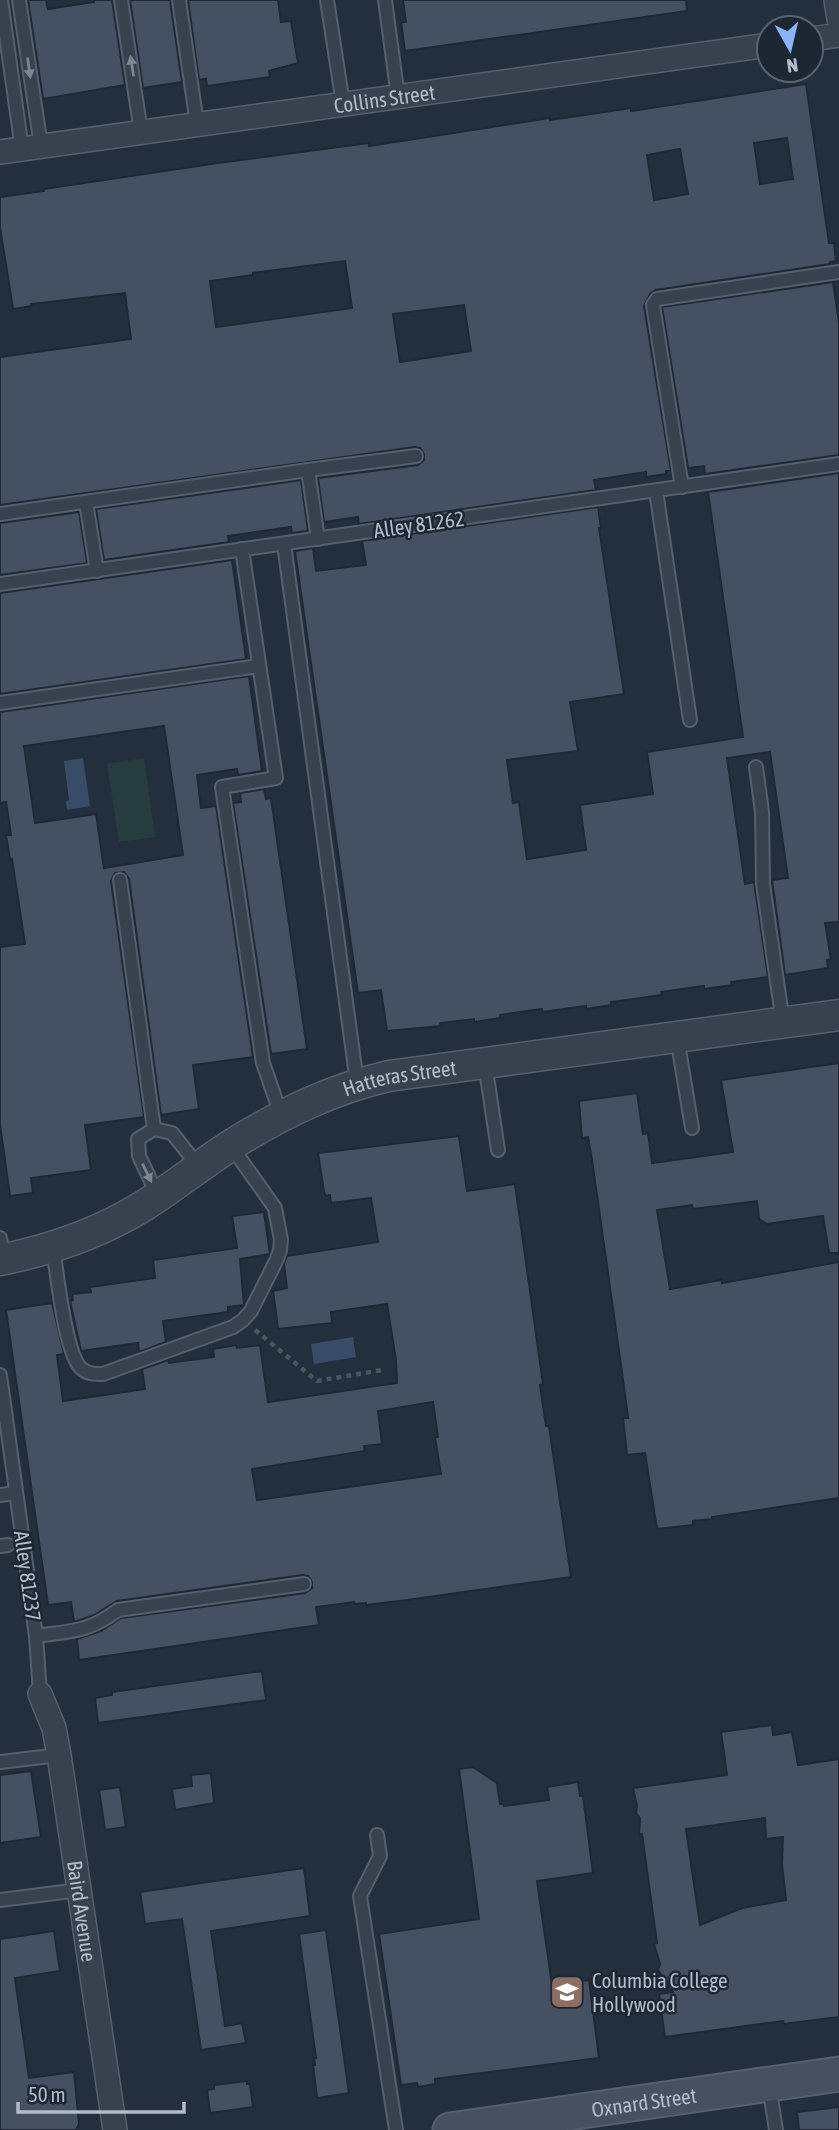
<svg xmlns="http://www.w3.org/2000/svg" width="839" height="2130" font-family="'Asap Condensed',sans-serif">
<style>
.green{fill:#263c3f}
.water{fill:#394c67}
.building{fill:#455162;stroke:#1f2835;stroke-width:2;fill-rule:evenodd}
.lines{fill:none;stroke-linecap:round;stroke-linejoin:round}
.service-casing{stroke:#565f6c;stroke-width:16}
.minor-casing{stroke:#565f6c;stroke-width:26}
.tertiary-casing{stroke:#565f6c;stroke-width:33}
.secondary-casing{stroke:#565f6c;stroke-width:37}
.path{stroke:#44595c;stroke-width:4.5;stroke-dasharray:5 5;stroke-linecap:butt}
.service{stroke:#38414e;stroke-width:12}
.minor{stroke:#38414e;stroke-width:23}
.tertiary{stroke:#38414e;stroke-width:30}
.secondary{stroke:#465061;stroke-width:33}
.oneway{fill:#7c8592}
.labels{text-anchor:middle;dominant-baseline:central;stroke-width:5;stroke-linejoin:round;paint-order:stroke}
.street-label{font-size:21px;fill:#b4bcc9;stroke:#1d2633}
.poi-label{font-size:21px;fill:#b4bcc9;stroke:#1d2633;text-anchor:start}
</style>
<rect width="100%" height="100%" fill="#242f3e"/>
<path class="green" d="M144 758 155 837 119 842 107 764Z"/>
<g class="water">
<path d="M83 758 90 806 67 810 66 801 69 800 64 761Z"/>
<path d="M353 1337 356 1357 314 1364 311 1344Z"/>
</g>
<g class="building">
<path d="M28 0H46L48 9 94 2V0H112L125 85 43 99Z"/>
<path d="M130 0H170L182 82 143 88Z"/>
<path d="M188 0H278L281 22 291 21 298 63 269 71 270 77 207 86 206 79 199 80Z"/>
<path d="M403 0H686L687 11 405 51 401 22H406Z"/>
<path d="M806 84 829 243H834L836 261 830 262V264L656 290 650 294 644 306 671 471H666V474L646 477V472L594 480 596 490 359 524 358 517 324 522 318 478 418 465 424 460V454L420 448 415 447 0 505V357L131 339 125 293 31 304 32 306 13 309 0 227V197L44 191V189L218 163 369 143V146L550 118V120L631 108V111ZM787 138 793 179 760 184 754 143ZM680 149 688 194 654 200 647 155ZM345 261 352 308 216 327 210 281 253 275V273ZM464 305 471 351 400 362 393 314Z"/>
<path d="M833 282 839 322V455L705 474 704 466 688 468 662 307Z"/>
<path d="M839 473V922L825 923 831 959 827 960 828 968 785 975 772 880 788 878 770 752 727 758 745 884 754 882 768 977 731 982 732 985 704 989V986L661 992 662 995 611 1002V1005L586 1009V1006L542 1012V1009L500 1015V1018L474 1022V1019L440 1023 441 1026 387 1031 381 990 358 993 295 551 313 548 316 571 366 565 362 541 598 507 601 528H599L624 694 570 702 578 751 507 760 513 803 519 802 527 859 586 850 580 805 653 794 647 752 743 737 708 492Z"/>
<path d="M301 480 308 531 292 533 291 527 228 536 229 542 104 560 96 509Z"/>
<path d="M79 512 87 563 0 575V523Z"/>
<path d="M232 560 246 659 0 694V593Z"/>
<path d="M249 676 262 771 238 775 237 769 197 775 201 808 216 806 253 1057 193 1065 199 1109 161 1115 129 879 124 872 115 873 111 881 144 1117 85 1125 91 1170 31 1178 33 1193 10 1196 0 1125V947L25 944 12 859 10 860 6 835H11L6 802 0 803V712ZM164 726 183 855 104 868 96 814 35 823 24 746Z"/>
<path d="M264 789 266 799 271 798 307 1049 271 1054 233 803 241 802 240 793Z"/>
<path d="M839 1063V1253H829L823 1216 767 1224 759 1219 757 1201 693 1209 692 1205 657 1210 670 1289 721 1280 722 1283 839 1262V1498L712 1517V1519L693 1521V1525L657 1529 645 1453 627 1455 623 1418H628L622 1372 592 1160 588 1137 582 1138 579 1101 637 1093 643 1134 648 1133 652 1163 733 1152 721 1080Z"/>
<path d="M459 1136 467 1191 515 1184 543 1384 540 1385 546 1426H549L571 1577 407 1600 366 1605V1603L355 1604 354 1602 316 1607 319 1625 79 1660 77 1639 101 1631 121 1618 305 1593 312 1588V1582L308 1576 303 1575 117 1601 94 1615 74 1622 71 1602 48 1605 6 1310 52 1303 64 1354 57 1355 63 1401 145 1389 142 1369 168 1360 169 1363 214 1357 213 1349 236 1345 237 1348 260 1345 268 1402 397 1383 396 1360 387 1304 331 1312 332 1323 278 1329 273 1291 287 1288 284 1264 287 1256 378 1242 371 1198 331 1203 330 1195 326 1196 324 1192 318 1153ZM433 1402 438 1437H435L441 1474 257 1500 252 1469 365 1451 364 1446 382 1444 378 1411Z"/>
<path d="M264 1212 270 1254 240 1259 244 1305 228 1307V1312L163 1321 166 1342 139 1352 138 1343 81 1351 70 1301 73 1300 72 1294 91 1292 90 1287 155 1278 153 1260 237 1248 232 1216Z"/>
<path d="M262 1671 266 1700 98 1723 95 1698 112 1695V1692Z"/>
<path d="M772 1725 773 1735 792 1732 798 1765 839 1759V2017L784 2024 783 2021 665 2037 659 1994 673 1992 658 1970 660 1964 654 1944 657 1943 642 1834 639 1835 640 1818 636 1813 637 1806 633 1788 727 1775 721 1732ZM765 1818 766 1839 783 1837 782 1864 786 1900 742 1908 700 1925 686 1829Z"/>
<path d="M473 1767 497 1783 500 1804H503L504 1806 549 1800 547 1787 578 1782 580 1796H583L593 1873 537 1881 552 1985 589 1980 599 2058 435 2079V2084L418 2087 417 2083 401 2085 379 1934 479 1919 459 1769Z"/>
<path d="M31 1771 41 1837 0 1843V1775Z"/>
<path d="M211 1773 214 1803 175 1810 172 1789 192 1786 191 1775Z"/>
<path d="M120 1787 126 1827 105 1830 99 1790Z"/>
<path d="M304 1868 310 1916 211 1931 225 2026 242 2023 246 2043 201 2050 182 1919 145 1924 140 1892Z"/>
<path d="M326 1930 349 2093 317 2098 313 2065H315L314 2058H316L299 1934Z"/>
<path d="M54 1931 60 1971 15 1978 29 2078 74 2072 79 2124 76 2130H0V1939Z"/>
<path d="M247 2081V2084H250L253 2107 210 2113 207 2090 214 2089V2085Z"/>
<path d="M839 2107V2130H799L797 2112Z"/>
</g>
<g class="lines">
<g class="service-casing">
<g id="service">
<path d="M1 0 22 149"/>
<path d="M19 0 41 146"/>
<path d="M121 0 141 132"/>
<path d="M179 0 197 124"/>
<path d="M327 0 343 104"/>
<path d="M385 0 398 97"/>
<path d="M308 470 416 456"/>
<path d="M682 487 653 305 657 299 839 272"/>
<path d="M656 491 690 720"/>
<path d="M86 502 97 571"/>
<path d="M0 514 308 470 318 539"/>
<path d="M284 544 357 1083"/>
<path d="M242 549 276 778 222 787 263 1063 281 1115"/>
<path d="M0 584 839 464"/>
<path d="M0 703 259 666"/>
<path d="M756 767 762 812 763 884 783 1023"/>
<path d="M120 880 154 1129"/>
<path d="M677 1037 692 1128"/>
<path d="M485 1063 498 1150"/>
<path d="M158 1196 139 1156 138 1139 154 1129 172 1133 199 1167"/>
<path d="M0 1238 3 1259"/>
<path d="M53 1248C57 1272 65 1356 82 1369 88 1374 95 1374 103 1374L233 1327 243 1320 251 1311 277 1259 280 1250 281 1240 275 1208 231 1146"/>
<path d="M0 1375 36 1636 40 1694"/>
<path d="M0 1495 16 1493"/>
<path d="M0 1546 8 1545"/>
<path d="M36 1636C71 1631 89 1632 118 1610L304 1584"/>
<path d="M0 1762 59 1755"/>
<path d="M377 1835 380 1856 360 1896 396 2130"/>
<path d="M0 1900 79 1890"/>
<path d="M769 2085 776 2130"/>
</g>
</g>
<g class="minor-casing">
<g id="minor">
<path d="M836 0 839 19"/>
<path d="M811 39 839 35"/>
<path id="s1" d="M0 152 769 45"/>
<path id="s2" d="M40 1694 54 1728 59 1755 115 2130"/>
</g>
</g>
<g class="tertiary-casing">
<g id="tertiary">
<path id="s3" d="M0 1260C51 1250 100 1233 145 1205 175 1186 203 1163 233 1144 283 1113 332 1089 389 1076L839 1015"/>
</g>
</g>
<g class="secondary-casing">
<g id="secondary">
<path id="s4" d="M450 2130 839 2074"/>
</g>
</g>
<path class="path" d="M255 1330 317 1381 382 1370"/>
<use href="#service" class="service"/>
<use href="#minor" class="minor"/>
<use href="#tertiary" class="tertiary"/>
<use href="#secondary" class="secondary"/>
</g>
<defs><path id="oneway-solid" d="M-6-.8H1V-3.2L6.5 0L1 3.2V.8H-6Z" transform="scale(1.75)"/></defs>
<g class="oneway">
<use href="#oneway-solid" transform="translate(132 66) rotate(-99)"/>
<use href="#oneway-solid" transform="translate(29 68) rotate(82)"/>
<use href="#oneway-solid" transform="translate(147 1173) rotate(64)"/>
</g>
<defs>
<g id="university-square" transform="scale(1.75)"><rect x="-9" y="-9" width="18" height="18" rx="4" fill="#8d6e63" stroke="#1d2633"/><path d="M0-5L7-2L0 1L-7-2ZM-4 1L0 2.5L4 1V4Q0 6-4 4Z" fill="#fff"/></g>
</defs>
<g fill-rule="evenodd">
<use href="#university-square" x="567" y="1992"/>
</g>
<g class="labels">
<g class="street-label">
<text stroke="none"><textPath href="#s1" startOffset="388">Collins Street</textPath></text>
<text transform="translate(419 524) rotate(-8)">Alley 81262</text>
<text stroke="none"><textPath href="#s3" startOffset="444">Hatteras Street</textPath></text>
<text transform="translate(28 1576) rotate(82)">Alley 81237</text>
<text stroke="none"><textPath href="#s2" startOffset="222">Baird Avenue</textPath></text>
<text stroke="none"><textPath href="#s4" startOffset="196">Oxnard Street</textPath></text>
</g>
<g class="poi-label">
<text x="592" y="1980">Columbia College<tspan x="592" dy="24">Hollywood</tspan></text>
</g>
</g>
<g transform="translate(790 49) rotate(172)"><circle r="33" fill="#1d2633" stroke="#59626f" stroke-width="2"/>
<path d="M0-5L12 26L0 18L-12 26Z" fill="#8ab4f8"/>
<text y="-10" font-size="19" font-weight="bold" text-anchor="middle" fill="#b4bcc9">N</text>
</g>
<path d="M18 2102v10h166v-10" fill="none" stroke="#b4bcc9" stroke-width="3.5"/>
<text x="28" y="2102" font-size="21" fill="#b4bcc9" stroke="#1d2633" stroke-width="5" paint-order="stroke">50 m</text>
</svg>
